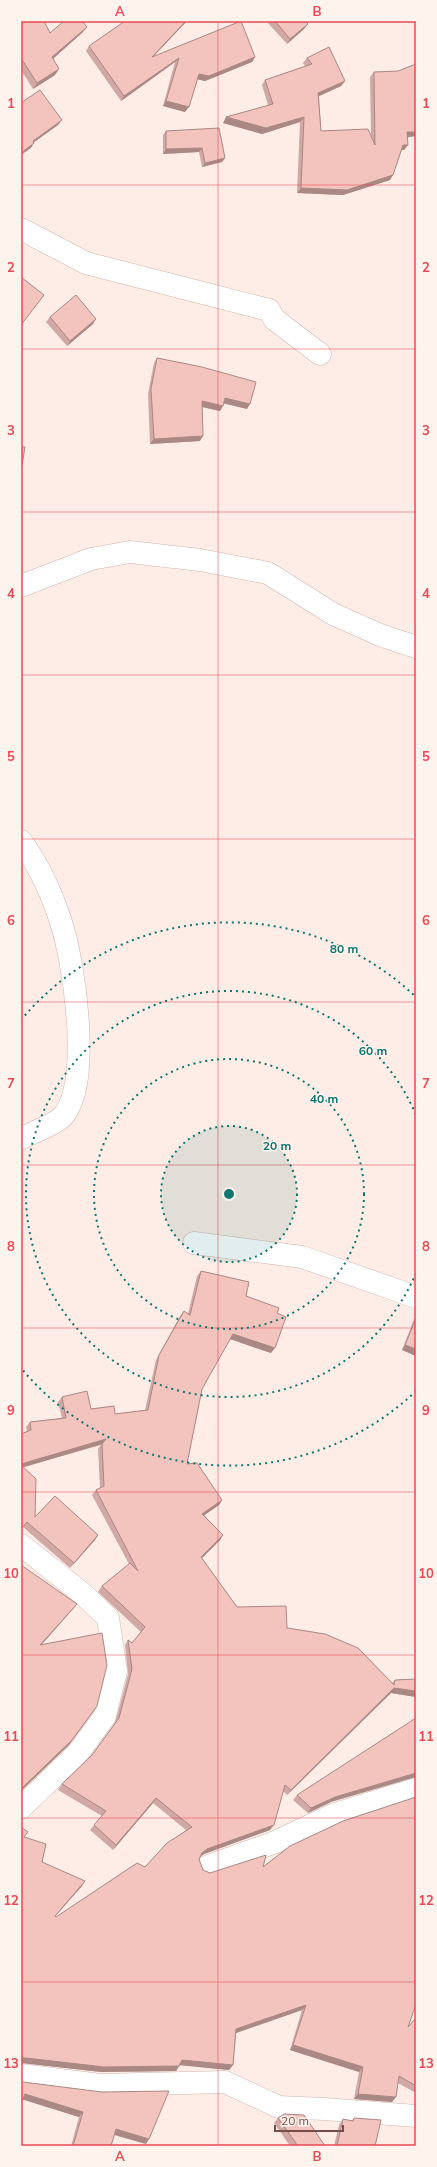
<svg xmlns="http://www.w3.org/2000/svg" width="437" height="2167" font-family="Mulish,sans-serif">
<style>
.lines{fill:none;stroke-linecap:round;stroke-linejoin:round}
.minor-casing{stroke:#d1b4ae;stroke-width:23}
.minor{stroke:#fff;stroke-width:22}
.wall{fill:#d1a8a3}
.shaded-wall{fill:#aa8884}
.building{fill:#f3c3bd;stroke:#aa8884}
.grid{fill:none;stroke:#e84954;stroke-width:1;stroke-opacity:0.55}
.ring{fill:none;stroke:#0f766e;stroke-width:2;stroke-dasharray:2 4}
.centre{fill:#0f766e;stroke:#fff3ed;stroke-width:2}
.ring-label{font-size:12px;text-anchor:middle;font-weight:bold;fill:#0f766e;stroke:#fff3ed;stroke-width:3;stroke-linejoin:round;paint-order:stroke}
.neatline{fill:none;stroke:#e84954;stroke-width:1.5}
.grid-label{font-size:13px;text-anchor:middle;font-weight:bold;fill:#e84954}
</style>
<rect width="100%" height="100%" fill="#fdede6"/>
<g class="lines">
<g class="minor-casing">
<g id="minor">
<path d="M21 229 86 263 269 310 274 319 320 354"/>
<path d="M21 586 91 559 130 552 200 560 268 573 333 614 380 635 416 647"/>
<path d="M21 841C38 864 51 892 60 919 74 959 93 1086 62 1117 54 1125 32 1133 21 1138"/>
<path d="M194 1243 302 1257 416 1297"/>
<path d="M21 1545 83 1594 108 1618 116 1671 105 1716 78 1753 21 1808"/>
<path d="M208 1866 273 1843 335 1814 416 1789"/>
<path d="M21 2075 100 2085 225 2082 279 2107 324 2109 416 2116"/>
</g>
</g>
<use href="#minor" class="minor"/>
</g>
<g class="wall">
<path d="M21 21 50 33 83 32 53 59 55 75 33 89 21 70Z"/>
<path d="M187 21 154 56 255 57 252 62 205 81 197 79 185 112 163 106 175 62 121 101 86 51 89 46Z"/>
<path d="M269 21H305L304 29 287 44 268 23Z"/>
<path d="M307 58 345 81 341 86 319 96 321 131 371 137 370 77 374 72 407 137 408 145 404 150H402L390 180 343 195 297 193 300 122 262 134 223 123 268 105 262 85 265 80 305 66 303 63Z"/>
<path d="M166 131 225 158 222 162 202 167 199 152 163 154V135Z"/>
<path d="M50 317 93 324 67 346 46 322Z"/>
<path d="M157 358 247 409 224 403 223 406 220 411 202 407 200 441 150 444 148 394 154 363Z"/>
<path d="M201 1271 277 1313 271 1353 230 1339 202 1389 187 1464 222 1500 219 1505 204 1515 223 1535 220 1540 202 1558 237 1607 287 1628 392 1683 395 1680 416 1679V1697L391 1693 287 1795 283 1791 270 1830 204 1854 200 1857 199 1859 203 1870 210 1873 263 1867 408 2027 416 2018V2093L398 2083 392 2102 354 2099 359 2072 290 2050 302 2010 236 2033 233 2065 229 2070 180 2065 176 2071 101 2072 23 2063 24 1837 42 1862 82 1886 55 1916 56 1917 145 1867 186 1830 153 1803 113 1850 90 1830 102 1816 58 1790 62 1784 92 1755 115 1723 128 1674 125 1645 128 1640 132 1643 141 1632 98 1592 102 1586 129 1564 92 1495 96 1490 100 1488 98 1449 101 1445 23 1467 35 1517 98 1535 95 1540 70 1568 23 1527 21 1530V1434L27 1431 26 1427 30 1422 62 1418 58 1402 62 1397 91 1409 115 1414 145 1410 156 1360 180 1316 184 1311 188 1314 197 1276Z"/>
<path d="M416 1316V1356L402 1350 414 1319Z"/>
<path d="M297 1795 331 1802 308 1813 293 1800Z"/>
<path d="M21 2082 146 2144 114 2135 111 2146H71L79 2117 22 2099Z"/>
<path d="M278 2118 325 2146H290L274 2123Z"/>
<path d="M354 2118 375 2146H334L339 2125 343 2119 352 2121Z"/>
</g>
<g class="shaded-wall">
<path d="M186 21H187L149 61 152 57Z"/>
<path d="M308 24 304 29 287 44 290 39Z"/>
<path d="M87 27 83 32 48 63 52 57Z"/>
<path d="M255 57 252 62 205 81 196 79 199 74Z"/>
<path d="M179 58 175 62 121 101 124 96Z"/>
<path d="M59 69 55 75 33 89 37 83Z"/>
<path d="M345 81 341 86 315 98 318 93Z"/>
<path d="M166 101 189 107 185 112 163 106Z"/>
<path d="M226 117H304L300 122 262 134 223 123Z"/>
<path d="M62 120 58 125 29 146 33 141Z"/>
<path d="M407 132H416V136L404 138Z"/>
<path d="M34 143 31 148 21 155V153Z"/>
<path d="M403 145H408L404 150H400Z"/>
<path d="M202 148 199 152 163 154 166 149Z"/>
<path d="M225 158 222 162 202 167 205 163Z"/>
<path d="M393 175 390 180 343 195 297 193 301 188Z"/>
<path d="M96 319 93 324 67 346 70 341Z"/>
<path d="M225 398 250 404 247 409 222 403Z"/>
<path d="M202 401 223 406 220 411 198 406Z"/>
<path d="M203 436 200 441 150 444 154 439Z"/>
<path d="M233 1334 275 1348 271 1353 230 1339Z"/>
<path d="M405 1345 416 1349V1356L402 1350Z"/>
<path d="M106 1439 102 1444 21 1468V1464Z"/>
<path d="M222 1500 219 1505 199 1519 202 1514Z"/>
<path d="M98 1535 95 1540 70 1568 74 1563Z"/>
<path d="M223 1535 220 1540 198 1562 201 1557Z"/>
<path d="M77 1604 73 1609 37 1650 40 1645Z"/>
<path d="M394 1688 416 1691V1697L391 1693 287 1795 291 1790Z"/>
<path d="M97 1706 69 1745 21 1791V1789Z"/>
<path d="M416 1773V1777L331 1802 308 1813 311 1808 335 1797Z"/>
<path d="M156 1798 153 1803 113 1850 116 1845Z"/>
<path d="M274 1825 270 1830 204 1854 198 1858 202 1853 207 1849Z"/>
<path d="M85 1881 82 1886 51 1921 55 1916Z"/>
<path d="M306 2005 302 2010 233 2034 236 2029Z"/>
<path d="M293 2045 363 2067 359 2072 290 2050Z"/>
<path d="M21 2058H26L179 2066 176 2071 101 2072 21 2063Z"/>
<path d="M182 2060 233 2065 229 2070 178 2065Z"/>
<path d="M25 2094 83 2112 79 2117 21 2099Z"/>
<path d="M358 2094 396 2097 392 2102 354 2099Z"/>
<path d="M116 2129 149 2139 146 2144 112 2134Z"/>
</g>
<g class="building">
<path d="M21 21H44L50 33 64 21H82L87 27 52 57 59 69 37 83 21 58Z"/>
<path d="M125 21H186L152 57 241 21 255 57 209 76 199 74 189 107 166 101 179 58 124 96 89 46Z"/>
<path d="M275 21H305L308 24 290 39Z"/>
<path d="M329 47 345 81 318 93 321 131 368 129 375 145 374 72 398 71 416 64V132H407L408 145H403L393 175 347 190 301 188 304 117 266 128 226 117 273 104 265 80 312 64 307 58Z"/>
<path d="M40 90 62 120 33 141 34 143 21 153V103Z"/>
<path d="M219 128 225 158 205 163 202 148 166 149V131Z"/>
<path d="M21 277 44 295 21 325Z"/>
<path d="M76 295 96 319 70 341 50 317Z"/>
<path d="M157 358 202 367 256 382 250 404 225 398 223 406 202 401 203 436 154 439 151 389Z"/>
<path d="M21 447H25L21 471Z"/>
<path d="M201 1271 249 1282 246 1296 279 1308 277 1313 286 1317 275 1348 233 1334 202 1389 187 1464 197 1463 222 1500 202 1514 223 1535 201 1557 237 1607 286 1606 287 1628 325 1634 358 1648 394 1685 395 1680 416 1679V1691L394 1688 291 1790 285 1785 274 1825 207 1849 202 1853 199 1859 203 1870 210 1873 266 1855 263 1867 290 1846 343 1821 416 1797V2004L408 2027 416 2018V2086L399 2076 396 2097 358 2094 363 2067 293 2045 306 2005 236 2029 233 2065 182 2060 179 2066 104 2067 26 2058H21V1827L28 1832 24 1837 46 1844 42 1862 85 1881 55 1916 56 1917 137 1863 145 1867 167 1843 192 1827 156 1798 116 1845 94 1825 106 1811 62 1784 92 1755 119 1718 132 1669 128 1640 132 1643 145 1627 102 1586 130 1563 138 1571 96 1490 104 1486 102 1444 106 1439 21 1464V1434L31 1430 30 1422 66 1418 62 1397 87 1391 91 1409 114 1406 115 1414 148 1410 159 1355 184 1311 190 1315Z"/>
<path d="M416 1318V1349L405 1345Z"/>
<path d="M21 1465 36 1479 35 1517 55 1496 98 1535 74 1563 27 1522 21 1529Z"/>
<path d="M21 1565 77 1604 40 1645 102 1633 107 1665 97 1706 72 1740 21 1789Z"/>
<path d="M416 1718V1773L335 1797 311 1808 297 1795Z"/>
<path d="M21 2082H23L102 2092 169 2091 149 2139 116 2129 111 2146H73L83 2112 25 2094 21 2103Z"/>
<path d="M284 2114 304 2115 325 2146H298L278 2118Z"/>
<path d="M354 2118 381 2120 375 2146H337L343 2119 353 2121Z"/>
</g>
<path class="grid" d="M218 21V2146M21 185H416M21 349H416M21 512H416M21 675H416M21 839H416M21 1002H416M21 1165H416M21 1328H416M21 1492H416M21 1655H416M21 1818H416M21 1982H416"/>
<circle cx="229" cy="1194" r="68" fill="#0f766e" fill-opacity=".12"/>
<g class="ring">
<circle cx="229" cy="1194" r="68"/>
<circle cx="229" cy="1194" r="135"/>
<path d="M416 1273A203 203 0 1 1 416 1115"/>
<path d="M416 1391A271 271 0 0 1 21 1368M21 1020A271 271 0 0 1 416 997"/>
</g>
<circle cx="229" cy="1194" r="6" class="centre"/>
<g class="ring-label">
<text x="344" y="953">80 m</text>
<text x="373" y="1055">60 m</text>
<text x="324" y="1103">40 m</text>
<text x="277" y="1150">20 m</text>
</g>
<rect width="437" height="2167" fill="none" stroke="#fff3ed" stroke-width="44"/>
<path d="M275 2125v6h68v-6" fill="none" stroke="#774d4a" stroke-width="2"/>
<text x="281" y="2125" font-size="12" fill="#774d4a" stroke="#fff3ed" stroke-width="3" paint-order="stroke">20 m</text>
<rect x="22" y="22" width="393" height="2123" class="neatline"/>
<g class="grid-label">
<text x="120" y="16">A</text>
<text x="317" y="16">B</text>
<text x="11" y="108">1</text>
<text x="426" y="108">1</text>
<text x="11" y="272">2</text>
<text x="426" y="272">2</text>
<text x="11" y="435">3</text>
<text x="426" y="435">3</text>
<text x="11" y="598">4</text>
<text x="426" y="598">4</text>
<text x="11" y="761">5</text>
<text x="426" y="761">5</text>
<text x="11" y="925">6</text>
<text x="426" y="925">6</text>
<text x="11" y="1088">7</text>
<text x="426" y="1088">7</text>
<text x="11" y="1251">8</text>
<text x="426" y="1251">8</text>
<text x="11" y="1415">9</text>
<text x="426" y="1415">9</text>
<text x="11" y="1578">10</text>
<text x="426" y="1578">10</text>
<text x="11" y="1741">11</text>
<text x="426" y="1741">11</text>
<text x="11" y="1905">12</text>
<text x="426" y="1905">12</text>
<text x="11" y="2068">13</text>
<text x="426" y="2068">13</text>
<text x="120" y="2161">A</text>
<text x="317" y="2161">B</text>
</g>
</svg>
